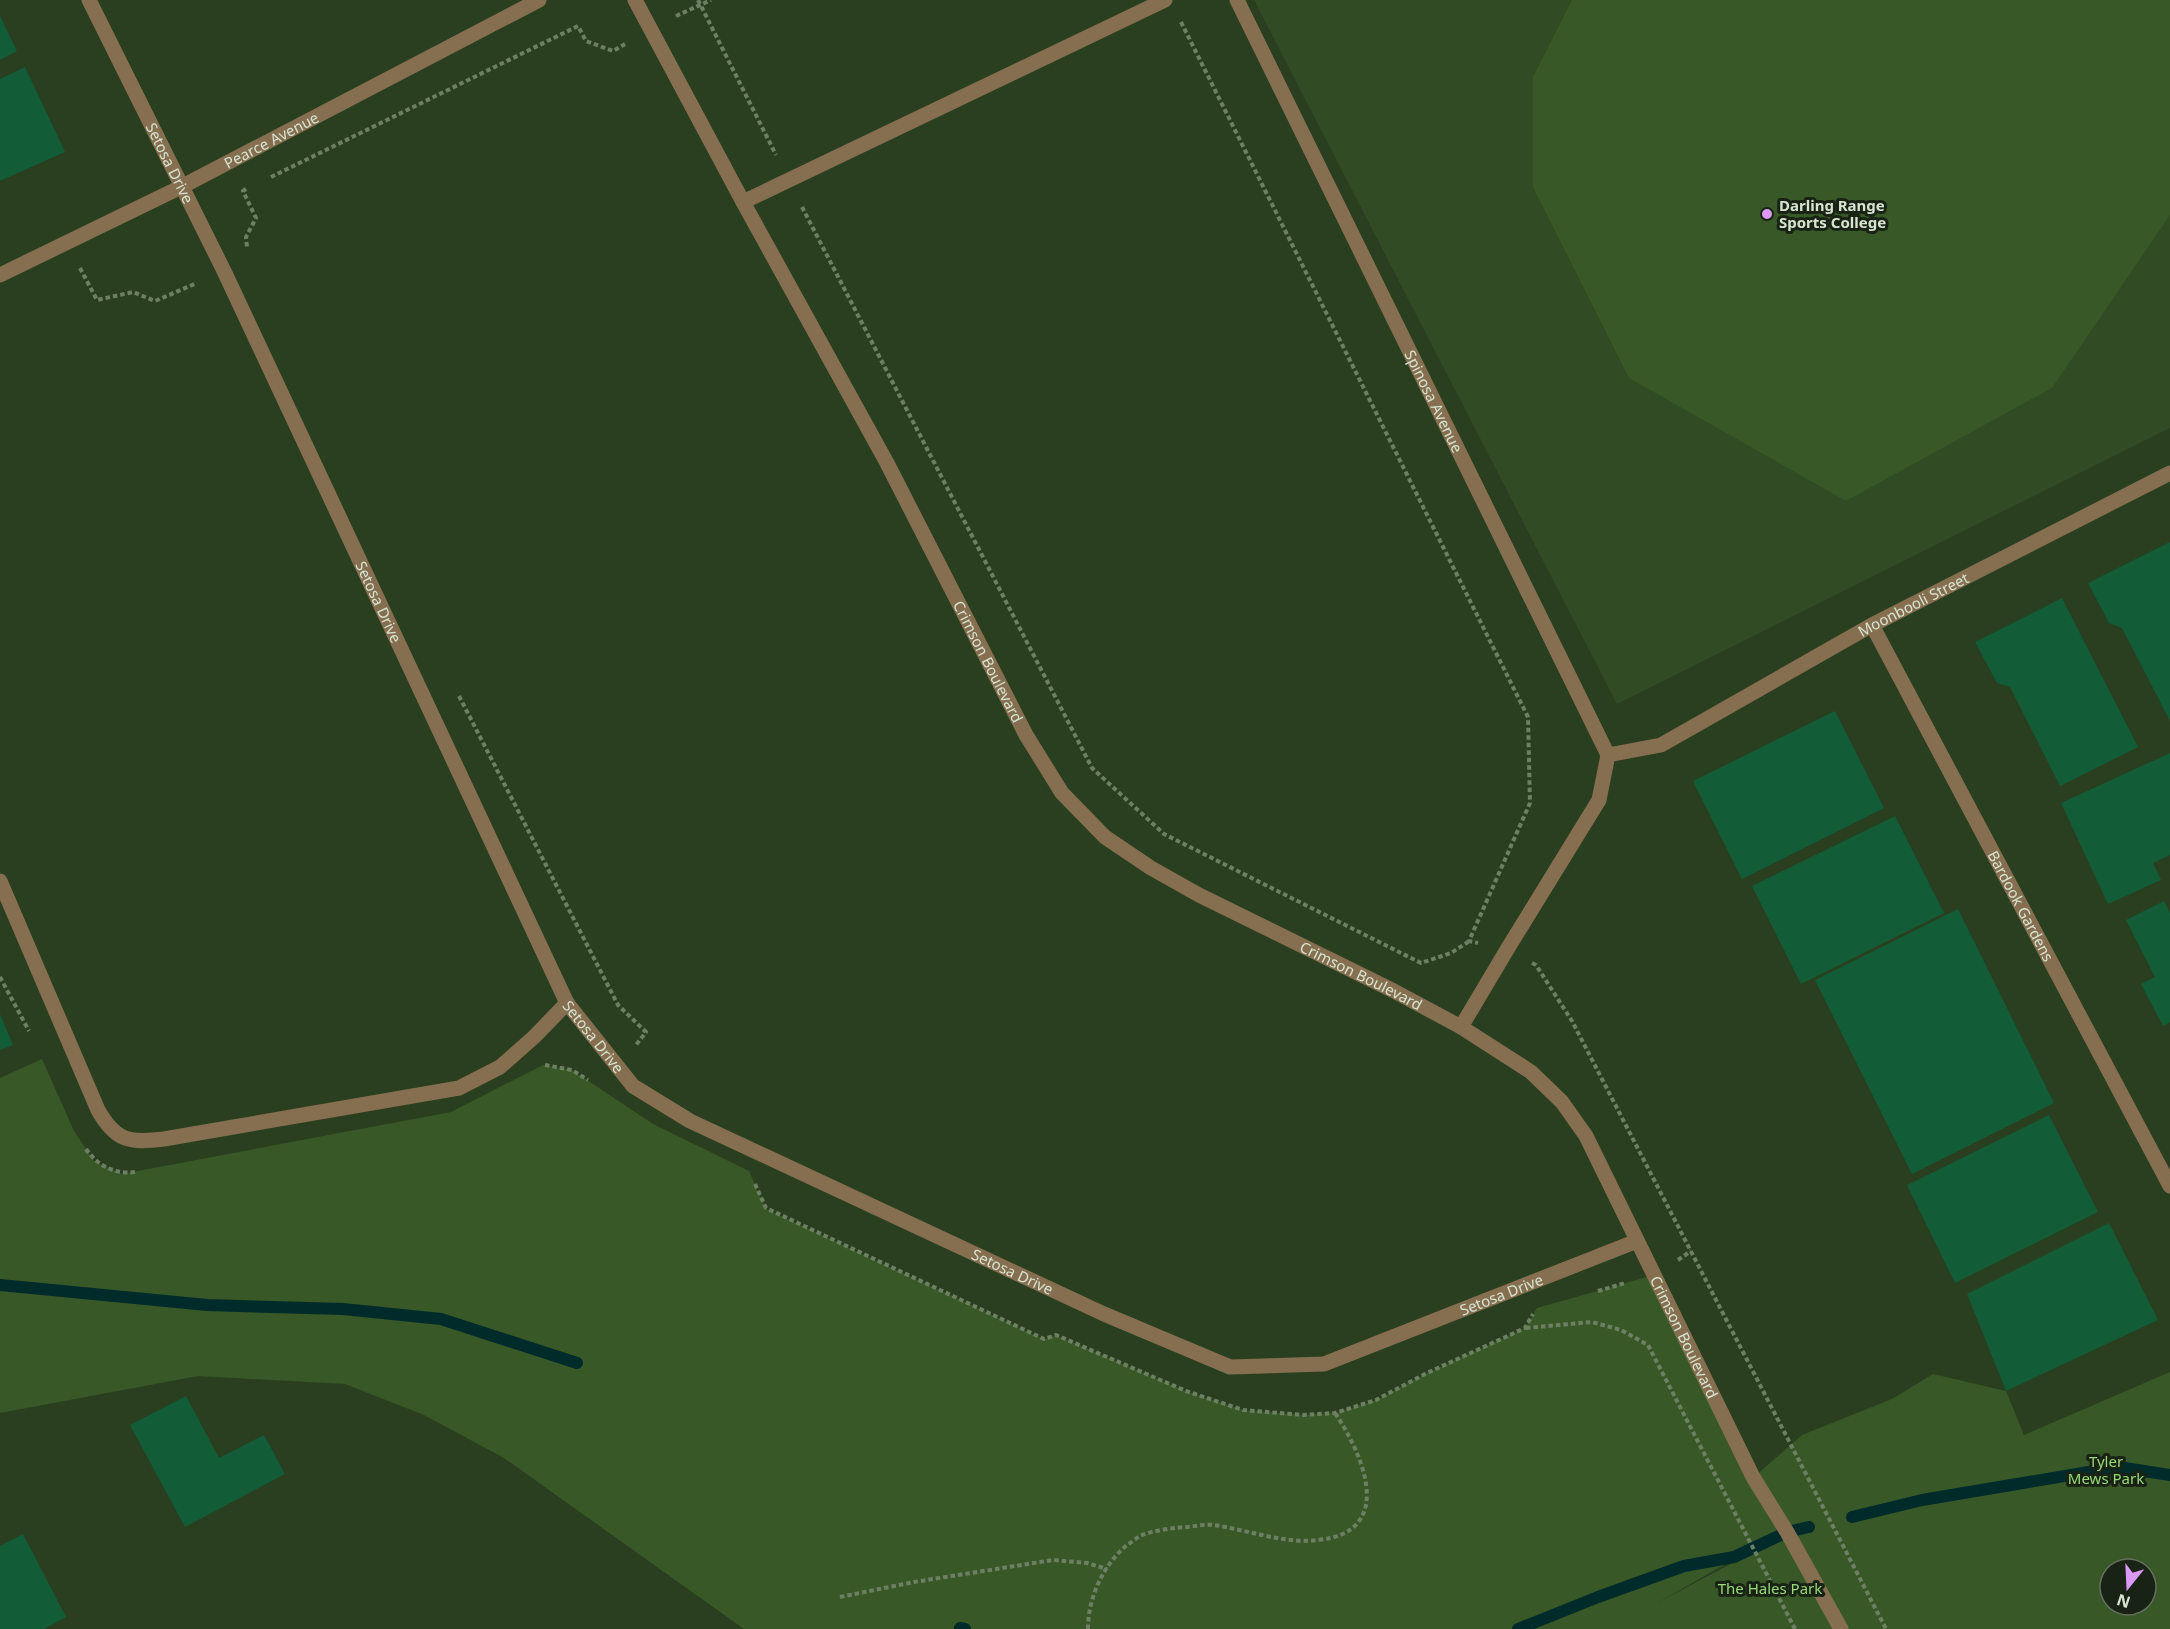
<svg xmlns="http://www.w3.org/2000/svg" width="2170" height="1629" font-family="'Noto Sans',sans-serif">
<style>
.built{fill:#314b24}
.green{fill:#385827;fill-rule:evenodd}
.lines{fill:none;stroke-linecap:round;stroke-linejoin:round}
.stream{stroke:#002b2b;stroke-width:12}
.building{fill:#125c37}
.path{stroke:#6d8064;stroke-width:4;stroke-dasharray:4.5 3;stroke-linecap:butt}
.minor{stroke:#856f50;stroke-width:15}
.poi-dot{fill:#db99f5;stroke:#192315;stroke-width:2}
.labels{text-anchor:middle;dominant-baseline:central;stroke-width:6;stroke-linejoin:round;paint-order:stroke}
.street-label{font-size:15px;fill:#d6e4d0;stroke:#192315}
.poi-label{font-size:15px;font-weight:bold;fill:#d6e4d0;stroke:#192315;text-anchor:start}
.park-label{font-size:15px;fill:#97d976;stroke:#192315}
</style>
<rect width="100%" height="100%" fill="#2a3f1f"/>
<path class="built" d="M1254 0H2170V428L1617 704Z"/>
<g class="green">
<path d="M1572 0H2170V215L2052 388 1846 501 1629 378 1533 187V77Z"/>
<path d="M42 1059 74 1131 94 1161 122 1174 451 1112 543 1065 572 1070 653 1124 749 1171 766 1209 1044 1339 1056 1335 1186 1391 1243 1410 1303 1415 1335 1413 1376 1400 1425 1374 1525 1328 1537 1308 1654 1275 1754 1477 1802 1435 1892 1399 1933 1374 2006 1391 2024 1435 2170 1372V1629H1842L1787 1532 1752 1549 1657 1603 1787 1534 1841 1629H744L504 1458 424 1415 345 1384 198 1376 0 1413V1078ZM2110 1569H2146V1605H2110Z"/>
</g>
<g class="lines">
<g class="stream">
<path d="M0 1285 207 1305 343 1309 441 1319 577 1363"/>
<path d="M1852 1517 1922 1500 2118 1467 2170 1475"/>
<path d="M960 1628 965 1629"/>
<path d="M1518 1629 1598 1597 1684 1566 1734 1557 1787 1532 1809 1527"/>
</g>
</g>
<g class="building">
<path d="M0 16 17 51 0 60Z"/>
<path d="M25 67 65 152 0 181V79Z"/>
<path d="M2170 542V721L2122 628 2109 623 2088 583Z"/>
<path d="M2062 598 2138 747 2060 786 2010 687 1997 683 1975 642Z"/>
<path d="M1835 711 1884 808 1742 879 1693 781Z"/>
<path d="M2170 753V855L2153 863 2161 880 2108 904 2061 803Z"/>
<path d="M1895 816 1944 913 1801 984 1752 886Z"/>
<path d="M2164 901 2170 913V1022L2163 1026 2141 984 2155 977 2126 920Z"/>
<path d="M1958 909 2054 1103 1912 1174 1815 980Z"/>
<path d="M0 1014 13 1045 0 1050Z"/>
<path d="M2049 1115 2098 1212 1955 1283 1907 1185Z"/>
<path d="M2109 1223 2158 1320 2006 1391 1967 1294Z"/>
<path d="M186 1396 219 1458 264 1435 285 1474 185 1527 130 1425Z"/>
<path d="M23 1534 66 1617 44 1629H0V1546Z"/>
</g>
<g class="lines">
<g class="path">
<path d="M698 0 776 155"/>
<path d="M676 16 711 0"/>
<path d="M1181 22 1528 717 1530 803 1469 941 1478 943"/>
<path d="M271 177 578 26 586 41 613 51 625 44"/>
<path d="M246 189 243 191 256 218 246 237 247 247"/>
<path d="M802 207 1092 768 1164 834 1421 963 1451 953 1468 942"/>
<path d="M80 268 97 300 133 292 155 301 197 283"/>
<path d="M459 696 618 1005 646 1032 636 1045"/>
<path d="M1532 963 1536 965 1572 1021 1886 1629"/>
<path d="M0 977 29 1031"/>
<path d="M545 1065 572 1070 588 1080"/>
<path d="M86 1149C97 1165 115 1175 135 1172"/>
<path d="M755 1184 766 1208 1044 1339 1056 1335 1186 1391 1243 1410 1303 1415 1335 1413 1376 1400 1425 1374 1525 1328 1533 1314"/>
<path d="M1678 1260 1691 1251"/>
<path d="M1598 1291 1625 1283"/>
<path d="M1526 1328 1592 1322 1621 1330 1648 1345 1795 1629"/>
<path d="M840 1597 914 1582 1053 1560 1087 1563 1107 1569"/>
<path d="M1088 1629C1088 1598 1103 1565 1127 1545 1132 1542 1137 1537 1142 1535 1156 1530 1172 1528 1187 1527 1196 1526 1205 1524 1214 1525 1248 1530 1283 1544 1318 1540 1396 1532 1364 1456 1335 1413"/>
</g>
<g class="minor">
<path id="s1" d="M89 0 224 271 567 1003 633 1086 690 1121 1104 1314 1230 1367 1324 1364 1637 1241"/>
<path id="s2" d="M635 0 743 202 887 463 1026 735 1062 793 1105 837 1151 868 1199 895 1394 991 1461 1027 1531 1072 1562 1102 1586 1136 1753 1477 1787 1532 1841 1629"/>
<path id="s3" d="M1237 0 1608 755 1661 745 1872 625 2170 473"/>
<path d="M743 202 1165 0"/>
<path id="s4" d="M0 275 181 187 539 0"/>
<path id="s5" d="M1872 625 2170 1186"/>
<path d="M0 881 98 1110C116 1142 130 1143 164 1139L459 1088 500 1067 534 1037 567 1003"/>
<path d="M1461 1027 1508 948 1599 800 1608 755"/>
</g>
</g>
<circle class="poi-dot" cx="1767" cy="214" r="6"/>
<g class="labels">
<g class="street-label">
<text stroke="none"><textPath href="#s4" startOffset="303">Pearce Avenue</textPath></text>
<text stroke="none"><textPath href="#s1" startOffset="182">Setosa Drive</textPath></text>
<text stroke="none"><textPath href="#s3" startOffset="447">Spinosa Avenue</textPath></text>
<text stroke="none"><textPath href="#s1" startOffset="668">Setosa Drive</textPath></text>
<text stroke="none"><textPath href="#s3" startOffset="1184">Moonbooli Street</textPath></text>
<text stroke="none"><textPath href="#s2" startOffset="750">Crimson Boulevard</textPath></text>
<text stroke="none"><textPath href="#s5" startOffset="318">Bardook Gardens</textPath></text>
<text stroke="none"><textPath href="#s2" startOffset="1254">Crimson Boulevard</textPath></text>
<text stroke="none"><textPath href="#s1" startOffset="1154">Setosa Drive</textPath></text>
<text stroke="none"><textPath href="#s1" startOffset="1640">Setosa Drive</textPath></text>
<text stroke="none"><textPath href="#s1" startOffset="2162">Setosa Drive</textPath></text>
<text stroke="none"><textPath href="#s2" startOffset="1758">Crimson Boulevard</textPath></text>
</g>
<g class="poi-label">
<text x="1779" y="205">Darling Range<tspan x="1779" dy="17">Sports College</tspan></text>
</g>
<g class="park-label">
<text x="2106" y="1461">Tyler<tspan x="2106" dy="17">Mews Park</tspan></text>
<text x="1770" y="1588">The Hales Park</text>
</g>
</g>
<g transform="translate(2128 1587) rotate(198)"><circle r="28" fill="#192315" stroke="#657060" stroke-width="1.5"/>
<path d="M0-4.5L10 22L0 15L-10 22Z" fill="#db99f5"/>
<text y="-9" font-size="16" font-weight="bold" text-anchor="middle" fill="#d6e4d0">N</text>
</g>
</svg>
